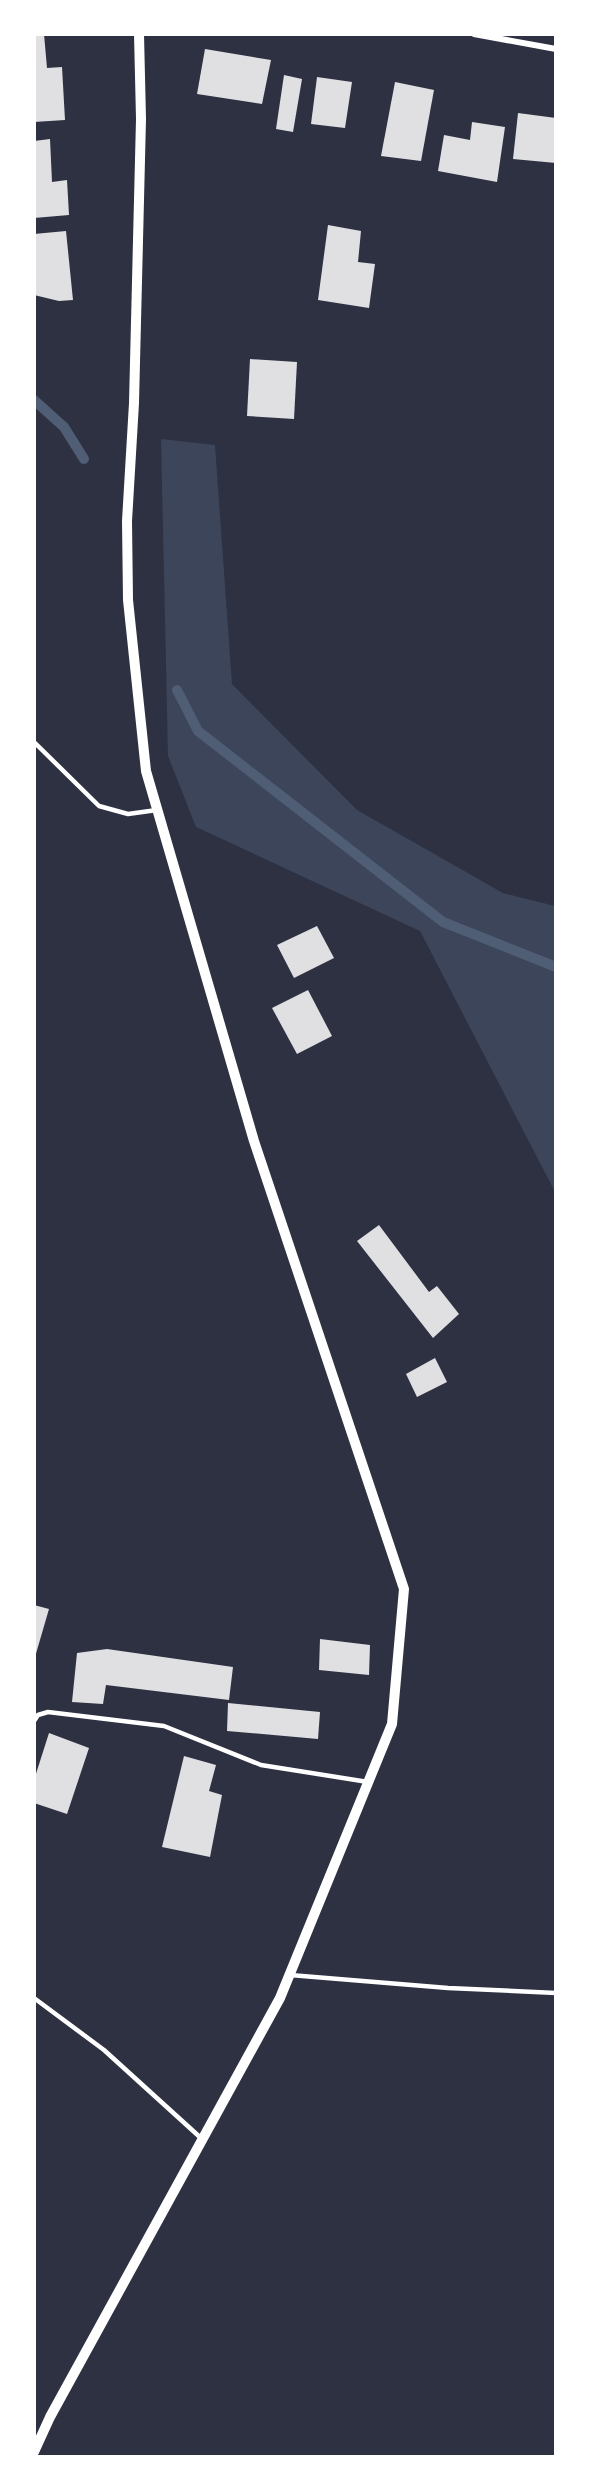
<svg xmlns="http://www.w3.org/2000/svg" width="590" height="2491" font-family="Signika,sans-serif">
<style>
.green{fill:#3c4559}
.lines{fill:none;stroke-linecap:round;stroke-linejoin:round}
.stream{stroke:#4f5d75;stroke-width:10}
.building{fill:#e0e0e3}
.service{stroke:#fff;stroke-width:4.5}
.minor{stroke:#fff;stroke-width:6}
.tertiary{stroke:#fff;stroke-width:10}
</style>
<rect width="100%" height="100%" fill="#2d3142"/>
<path class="green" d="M161 439 215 445 232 684 357 810 503 893 555 906V1192L420 931 196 827 168 756Z"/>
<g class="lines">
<g class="stream">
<path d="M34 400 64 427 84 459"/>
<path d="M177 690 198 731 443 922 556 967"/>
</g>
</g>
<g class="building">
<path d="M34 34H44L47 68 62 67 65 120 34 122Z"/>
<path d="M205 49 271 60 262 104 197 94Z"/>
<path d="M284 75 302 79 293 132 276 129Z"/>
<path d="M317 77 352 82 345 128 311 124Z"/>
<path d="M395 82 434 90 421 161 381 156Z"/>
<path d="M518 113 556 118V163L513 159Z"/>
<path d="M472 122 505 127 497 182 438 171 444 135 470 140Z"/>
<path d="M50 139 52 182 67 180 69 215 34 218V141Z"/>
<path d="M328 225 361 231 358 262 375 264 369 308 318 300Z"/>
<path d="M66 231 73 300 59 301 34 295V234Z"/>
<path d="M250 359 297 362 294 419 247 416Z"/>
<path d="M317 926 334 958 294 978 277 945Z"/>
<path d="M308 990 332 1036 297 1054 272 1008Z"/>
<path d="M379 1225 429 1292 437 1286 459 1314 433 1338 357 1241Z"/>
<path d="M435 1358 447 1382 417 1397 406 1374Z"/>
<path d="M34 1605 49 1609 35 1657H34Z"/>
<path d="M320 1639 370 1645 369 1675 319 1670Z"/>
<path d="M107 1649 233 1667 229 1700 106 1685 103 1704 72 1702 77 1653Z"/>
<path d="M228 1703 320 1712 318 1739 227 1731Z"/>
<path d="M49 1733 89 1748 67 1814 34 1803V1780Z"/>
<path d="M184 1756 216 1765 209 1791 222 1795 210 1857 162 1847Z"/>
</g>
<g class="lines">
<g class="service">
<path d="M34 742 99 806 128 814 157 810"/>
<path d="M34 1721 38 1715 48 1712 164 1726 261 1765 368 1782"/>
<path d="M290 1975 448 1988 556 1993"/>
<path d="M34 1998 104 2050 202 2139"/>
</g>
<path class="minor" d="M474 34 556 49"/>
<path class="tertiary" d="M34 2452 50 2417 280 1998 392 1724 404 1589 254 1141 146 771 128 600 127 521 134 403 141 119 139 34"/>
</g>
<rect width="590" height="2491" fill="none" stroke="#ffffff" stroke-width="72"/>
</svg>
